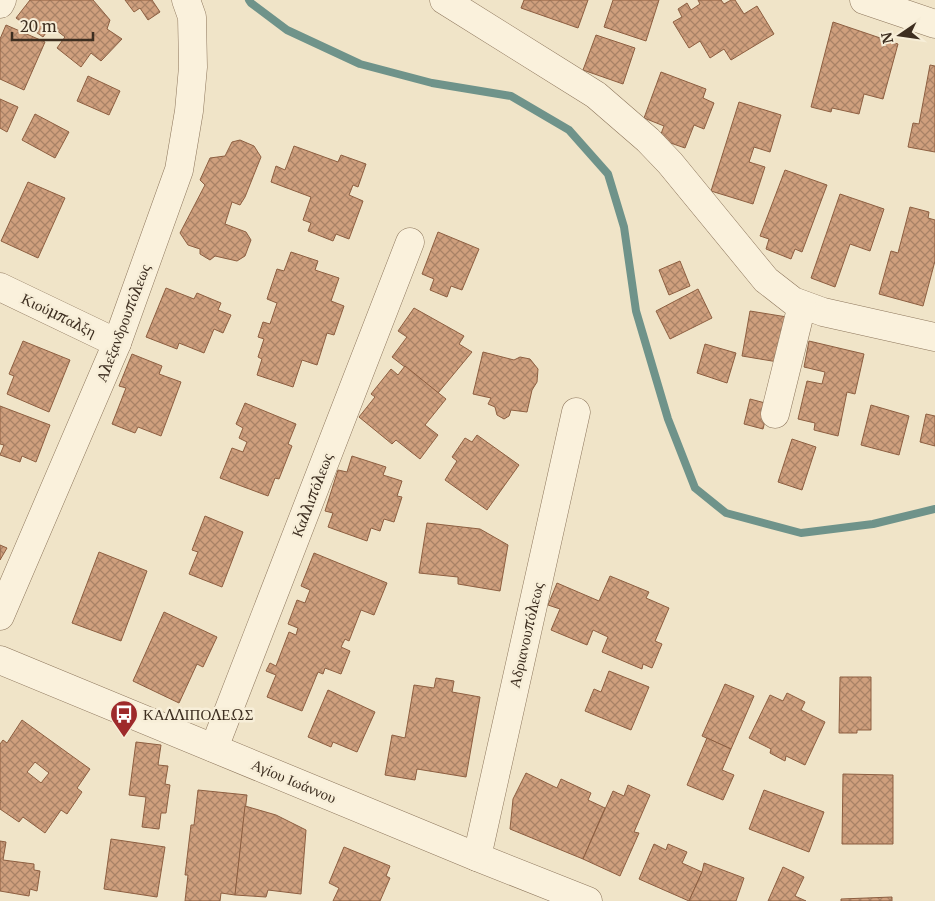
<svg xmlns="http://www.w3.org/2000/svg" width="935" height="901" font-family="Merriweather,serif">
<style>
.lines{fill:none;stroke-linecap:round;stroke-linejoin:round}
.stream{stroke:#6f938a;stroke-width:8}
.building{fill:url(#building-cross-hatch);stroke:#8d5f41;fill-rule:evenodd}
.minor-casing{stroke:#8d765c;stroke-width:29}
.minor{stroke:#faf1dc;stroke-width:28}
.labels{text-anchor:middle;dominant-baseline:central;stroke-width:5;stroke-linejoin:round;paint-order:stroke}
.street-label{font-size:15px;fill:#3d2e20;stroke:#f7eed8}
.poi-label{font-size:15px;fill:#3d2e20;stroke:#f7eed8;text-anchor:start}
</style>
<defs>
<pattern id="building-cross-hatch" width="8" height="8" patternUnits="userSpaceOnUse" patternTransform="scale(1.25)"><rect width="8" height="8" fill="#cf9f7d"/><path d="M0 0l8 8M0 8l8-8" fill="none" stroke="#a98266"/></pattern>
</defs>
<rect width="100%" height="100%" fill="#f0e4c8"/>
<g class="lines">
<path class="stream" d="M249 0 251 3 287 30 360 64 432 83 511 96 569 130 608 174 624 227 636 311 668 419 695 488 726 513 801 533 873 524 935 509"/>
</g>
<g class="building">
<path d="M30 0H93L110 20 107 29 122 39 101 61 91 53 81 67 57 48 65 37 51 26 43 37 16 18Z"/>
<path d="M125 0H152L160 12 148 20 140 8 134 12Z"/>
<path d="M524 0H588L578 28 521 8Z"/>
<path d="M613 0H659L646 41 604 27Z"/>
<path d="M698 0H721L724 4 731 0H735L744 14 757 6 774 34 731 60 724 49 710 58 700 41 689 48 673 22 682 17 678 9 687 3 691 10 700 4Z"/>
<path d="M833 22 898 44 883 99 864 94 859 114 832 108 831 112 811 107Z"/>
<path d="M6 25 45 42 24 90 0 79V39Z"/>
<path d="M596 35 635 48 623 84 583 70Z"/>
<path d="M930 65 935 66V152L908 147 913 123 919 124Z"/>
<path d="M661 72 706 89 703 98 714 103 704 129 694 125 685 148 659 139 664 126 644 118Z"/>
<path d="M88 76 120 91 109 115 77 101Z"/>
<path d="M0 99 18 107 7 132 0 128Z"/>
<path d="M739 102 781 115 770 152 754 147 749 162 765 167 753 204 711 191Z"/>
<path d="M35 114 69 132 55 158 22 140Z"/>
<path d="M240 140 254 146 261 157 245 197 240 205 232 202 225 224 246 232 251 240 245 256 237 261 215 256 210 260 200 254V249L188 245 180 233 205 185 200 180 210 158 225 156 232 142Z"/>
<path d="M294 146 338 162 341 155 366 164 358 187 353 185 349 195 363 201 349 239 336 234 333 241 308 231 311 223 303 220 311 197 271 182 276 166 285 170Z"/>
<path d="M785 170 827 185 802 252 795 249 791 259 766 249 769 239 760 236Z"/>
<path d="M28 182 65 198 38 258 1 241Z"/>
<path d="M840 194 884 209 870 251 850 244 835 287 811 278Z"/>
<path d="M910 207 929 212 928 218 935 220V261L923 306 879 294 891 251 898 253Z"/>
<path d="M438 232 479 249 462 290 451 286 447 297 430 290 434 279 422 274Z"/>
<path d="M291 252 318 261 315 270 339 278 331 301 344 306 334 335 327 333 317 365 302 360 293 387 257 375 262 359 258 357 264 339 258 337 263 322 270 324 277 303 267 299 277 269 284 271Z"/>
<path d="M680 261 690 286 669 295 659 270Z"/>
<path d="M166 288 194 299 197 293 221 303 218 310 231 315 223 333 214 329 204 353 179 343 177 349 146 337Z"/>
<path d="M698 289 712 318 670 339 656 311Z"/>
<path d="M414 308 464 336 459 344 472 352 438 393 392 357 407 337 398 331Z"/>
<path d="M750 311 787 317 778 362 742 356Z"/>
<path d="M23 341 70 360 49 412 7 394 14 376 9 374Z"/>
<path d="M809 341 864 354 855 394 847 392 838 436 814 430 815 423 798 419 807 381 822 384 825 372 804 367Z"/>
<path d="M705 344 736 353 727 383 697 373Z"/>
<path d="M483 352 514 360 520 357 530 359 538 369 537 382 532 390 527 412 511 410 509 416 504 419 497 415 495 407 488 404 491 398 473 394Z"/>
<path d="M132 354 162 366 159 374 181 382 161 436 138 427 135 433 112 424 126 388 119 386Z"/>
<path d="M405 366 446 399 425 425 438 435 420 459 396 440 392 444 359 417 375 397 371 394 391 369 398 375Z"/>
<path d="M750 399 769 404 763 429 744 424Z"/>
<path d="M245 403 296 424 288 444 292 446 279 479 275 478 268 496 220 478 232 448 243 452 247 442 239 438 243 428 236 424Z"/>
<path d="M871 405 909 416 899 455 861 445Z"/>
<path d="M0 406 50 425 36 462 22 456 20 462 0 455 4 445 0 444Z"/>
<path d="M926 414 935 416V446L920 442Z"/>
<path d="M477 435 519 465 487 510 445 480 457 461 452 457 465 438 472 442Z"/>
<path d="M792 439 816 447 802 490 778 482Z"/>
<path d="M352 456 386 467 383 475 402 481 397 496 402 497 394 522 384 519 380 531 371 528 367 541 328 527 333 513 325 511 338 470 347 472Z"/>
<path d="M205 516 243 532 222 587 189 574 198 552 192 550Z"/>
<path d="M427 523 480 529 508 545 500 591 458 584V577L419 573Z"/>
<path d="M0 545 7 548 0 560Z"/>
<path d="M99 552 147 571 121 641 72 623Z"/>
<path d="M314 553 387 583 374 615 361 610 349 641 345 639 341 647 350 651 341 674 325 668 323 674 318 672 302 711 267 697 276 675 266 671 270 663 276 666 289 632 296 635 298 628 288 624 297 600 305 603 310 590 301 586Z"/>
<path d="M610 576 649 592 646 598 669 608 655 641 662 644 652 668 643 664 642 669 602 652 608 637 593 630 587 645 551 630 560 609 548 605 557 583 599 601Z"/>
<path d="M164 612 217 637 203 667 197 664 179 703 133 681Z"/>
<path d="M609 671 649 687 631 730 585 711 594 689 601 692Z"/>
<path d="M840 677H871V730H857V733H839Z"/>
<path d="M436 678 454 681 452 692 480 697 466 777 417 769 415 780 385 775 392 735 405 738 414 685 434 688Z"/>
<path d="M725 684 754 696 731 749 702 736Z"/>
<path d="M328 690 375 712 357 752 333 742 331 747 308 737Z"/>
<path d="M787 693 805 702 801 710 825 722 805 765 786 756 785 761 770 753 771 749 749 738 770 695 783 701Z"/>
<path d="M22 720 90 769 77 788 82 792 67 814 61 810 45 833 23 817 19 822 0 809V803L1 801 0 800V744L3 740 7 743ZM35 762 49 773 41 783 27 772Z"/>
<path d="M707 738 731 749 722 770 734 775 723 800 687 785Z"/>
<path d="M136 742 161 745 158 765 168 766 165 784 170 785 166 813H161L159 829 142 827 146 797 129 795Z"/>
<path d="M526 773 557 788 561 779 591 793 588 800 605 808 583 859 510 829 513 799Z"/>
<path d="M843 774 893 775V844H842Z"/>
<path d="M628 785 650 795 634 832 639 833 620 876 583 859 613 791 624 796Z"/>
<path d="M198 790 247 795 235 895 221 893 220 901H185L188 875H185L191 825H194Z"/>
<path d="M764 790 824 812 809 852 749 829Z"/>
<path d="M245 806 276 815 306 830 301 894 268 890 266 897 235 895Z"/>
<path d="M111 839 165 847 157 897 104 889Z"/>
<path d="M0 841 6 842 3 860 34 864V870L40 871 37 891 30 889 29 896 0 891Z"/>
<path d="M654 844 666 850 668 844 687 852 682 863 702 872 689 901 639 879Z"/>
<path d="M344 847 390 866 386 876 390 878 380 901H333L339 888 329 883Z"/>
<path d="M704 863 744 878 736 901H689L702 872Z"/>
<path d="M783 867 804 877 795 896 806 901H768Z"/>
<path d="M892 897V901H841V899Z"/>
</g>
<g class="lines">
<g class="minor-casing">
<g id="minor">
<path d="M444 0 596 95 648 140 670 163 766 280 793 301 823 312 935 337"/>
<path d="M864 0 935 24"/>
<path d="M0 4 2 0"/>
<path d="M0 287 117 343"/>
<path d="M775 414 802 305"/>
<path d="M0 616 117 343 179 170 189 111 193 67 192 17 186 0"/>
<path d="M0 660 477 857 588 901"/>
<path d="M214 748 410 242"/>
<path d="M477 857 576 412"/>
</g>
</g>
<use href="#minor" class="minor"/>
</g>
<defs>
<g id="bus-pin" transform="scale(1.4375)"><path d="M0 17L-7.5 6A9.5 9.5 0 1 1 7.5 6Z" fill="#9e2a2b" stroke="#f7eed8"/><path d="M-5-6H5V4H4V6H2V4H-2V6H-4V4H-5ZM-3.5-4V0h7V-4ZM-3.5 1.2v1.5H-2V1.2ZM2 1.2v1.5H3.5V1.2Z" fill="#fff"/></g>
</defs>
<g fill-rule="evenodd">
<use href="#bus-pin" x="124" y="714"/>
</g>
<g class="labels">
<g class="street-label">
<text transform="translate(59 315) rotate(26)">Κιούμπαλξη</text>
<text transform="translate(123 323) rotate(-69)">Αλεξανδρουπόλεως</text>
<text transform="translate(312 495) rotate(-69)">Καλλιπόλεως</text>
<text transform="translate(526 635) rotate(-77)">Αδριανουπόλεως</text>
<text transform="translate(294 781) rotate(23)">Αγίου Ιωάννου</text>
</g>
<g class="poi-label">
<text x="143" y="714">ΚΑΛΛΙΠΟΛΕΩΣ</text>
</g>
</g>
<g transform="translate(900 35) rotate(257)" stroke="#f7eed8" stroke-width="4" paint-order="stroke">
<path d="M0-4L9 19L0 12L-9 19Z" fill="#3d2e20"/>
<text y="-8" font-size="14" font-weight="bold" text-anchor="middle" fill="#3d2e20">N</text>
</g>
<path d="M12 32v8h81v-8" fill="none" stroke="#3d2e20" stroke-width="2.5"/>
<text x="20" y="32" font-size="15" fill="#3d2e20" stroke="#f7eed8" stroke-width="4" paint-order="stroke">20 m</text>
</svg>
